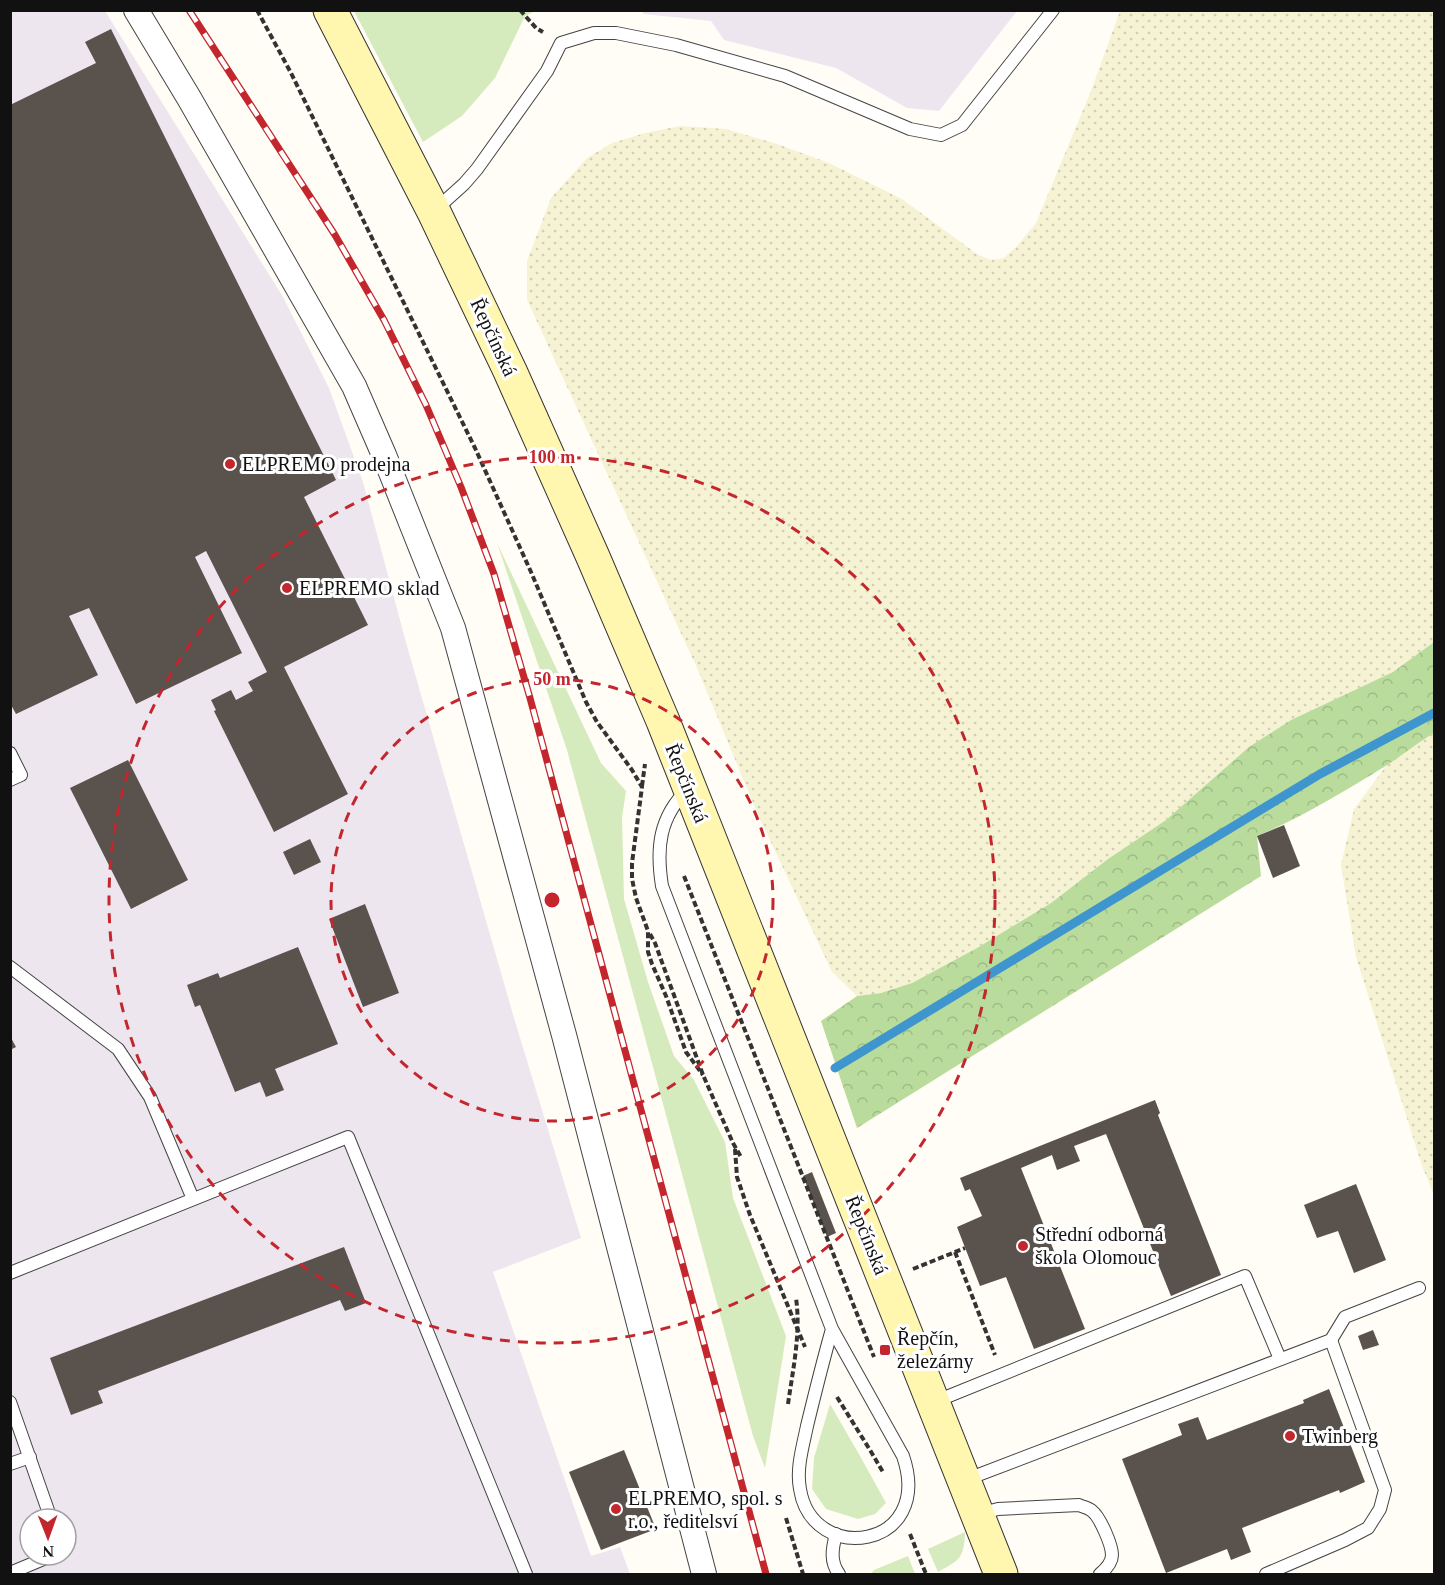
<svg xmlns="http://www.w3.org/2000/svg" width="1445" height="1585" font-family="Georgia,serif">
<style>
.industrial{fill:#eee6ef;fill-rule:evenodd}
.farmland{fill:url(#farmland-dots)}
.grass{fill:#d5ebbd}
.forest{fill:url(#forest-crowns)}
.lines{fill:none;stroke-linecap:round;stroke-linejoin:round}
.stream{stroke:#3f96cf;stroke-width:9}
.building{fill:#5a524d}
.lane-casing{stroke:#444;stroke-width:14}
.street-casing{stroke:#444;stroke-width:26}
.secondary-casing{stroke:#333;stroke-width:35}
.path{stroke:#333;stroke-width:4;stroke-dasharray:6 3;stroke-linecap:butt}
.lane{stroke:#fff;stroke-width:12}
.street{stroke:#fff;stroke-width:24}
.secondary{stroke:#fff6b0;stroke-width:33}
.rail-casing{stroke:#c4262e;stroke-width:7}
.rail{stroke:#fff;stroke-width:4.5;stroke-dasharray:14;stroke-linecap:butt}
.ring{fill:none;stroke:#c4262e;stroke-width:3;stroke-dasharray:10 8}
.poi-dot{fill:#c4262e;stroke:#fff;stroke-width:2}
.labels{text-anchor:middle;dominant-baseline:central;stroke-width:6;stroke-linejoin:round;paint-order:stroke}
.street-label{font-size:20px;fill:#111;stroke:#fff}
.poi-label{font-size:20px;fill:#111;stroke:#fff;text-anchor:start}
.centre{fill:#c4262e;stroke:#fff;stroke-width:3}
.ring-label{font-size:18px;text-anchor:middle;font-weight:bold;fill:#c4262e;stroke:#fff;stroke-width:6;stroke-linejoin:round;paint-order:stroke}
</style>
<defs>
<pattern id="farmland-dots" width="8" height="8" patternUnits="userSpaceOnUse" patternTransform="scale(1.5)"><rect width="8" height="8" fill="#f6f3d4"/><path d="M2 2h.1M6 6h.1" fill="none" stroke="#d2cfb5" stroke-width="1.8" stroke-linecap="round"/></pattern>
<pattern id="forest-crowns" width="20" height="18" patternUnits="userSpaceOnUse" patternTransform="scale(1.5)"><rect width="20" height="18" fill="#b9dc9c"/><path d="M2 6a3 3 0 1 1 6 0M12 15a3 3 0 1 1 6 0" fill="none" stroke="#9ebc85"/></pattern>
</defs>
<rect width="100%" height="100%" fill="#fffdf5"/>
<g class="industrial">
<path d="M11 11H105L283 297 329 388 363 482 407 646 514 1018 581 1238 493 1272 591 1556 620 1547 630 1574H11ZM30 1519H66V1555H30Z"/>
<path d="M641 11H1017L939 111 907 108 836 68 724 40 711 21 644 14Z"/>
</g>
<g class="farmland">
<path d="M1120 11H1434V642L1393 672 1291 720 1166 820 1108 859 1051 903 977 948 912 983 881 993 857 996 832 972 759 817 697 668 527 300V261L551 198 587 158 612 143 645 133 680 126 726 129 777 144 829 163 902 199 977 254 991 260 1004 258 1017 246 1036 223 1091 91Z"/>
<path d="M1434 733V1195L1422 1166 1356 957 1341 865 1354 809 1386 766 1422 740Z"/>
</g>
<g class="grass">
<path d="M354 11H535L525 16 495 78 462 116 423 142Z"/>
<path d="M497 543 601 763 626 791 622 817 624 899 648 982 674 1056 694 1080 725 1142 733 1198 786 1336 765 1468 753 1436 567 750Z"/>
<path d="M830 1404 860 1456 886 1503 875 1514 858 1519 826 1509 812 1489 814 1458Z"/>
<path d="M965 1532C964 1558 960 1560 938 1572L928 1549Z"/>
<path d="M908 1556 915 1574H871L874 1570Z"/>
</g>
<path class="forest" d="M1434 642V733C1417 743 1402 756 1384 767 1343 792 1301 818 1257 836L1261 876 857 1128 821 1021 857 996 881 993 912 983 977 948 1051 903 1108 859 1166 820 1249 747 1291 720 1393 672Z"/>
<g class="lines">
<path class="stream" d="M835 1068 1320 774 1434 713"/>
</g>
<g class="building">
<path d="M111 29 336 480 304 497 368 625 284 667 348 794 274 832 214 711 216 710 211 700 231 690 236 700 253 691 248 682 267 672 206 551 195 557 242 653 136 704 89 608 69 616 98 675 16 714 10 703V105L96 63 85 42Z"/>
<path d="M128 760 188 880 131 909 70 788Z"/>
<path d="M1284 825 1300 866 1273 878 1257 836Z"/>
<path d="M310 839 321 862 294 875 283 852Z"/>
<path d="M365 904 399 993 363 1007 329 919Z"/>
<path d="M298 947 338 1044 275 1069 284 1090 266 1097 260 1082 235 1092 200 1005 195 1007 187 985 218 973 220 978Z"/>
<path d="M10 1036 16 1047 10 1050Z"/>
<path d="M1155 1100 1160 1113 1158 1115 1221 1275 1171 1296 1106 1134 1074 1146 1080 1161 1057 1170 1052 1155 1021 1168 1085 1329 1034 1349 1006 1277 980 1286 957 1227 982 1216 970 1189 965 1191 960 1178Z"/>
<path d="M812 1172 836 1233 827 1237 803 1176Z"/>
<path d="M1356 1184 1386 1260 1354 1273 1338 1231 1317 1238 1304 1205Z"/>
<path d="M344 1247 366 1303 345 1311 340 1300 98 1391 103 1403 71 1415 50 1358Z"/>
<path d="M1373 1330 1379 1345 1363 1350 1358 1336Z"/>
<path d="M1329 1389 1365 1482 1340 1493 1339 1490 1242 1528 1251 1552 1231 1560 1227 1549 1166 1573 1122 1459 1182 1435 1178 1424 1198 1417 1207 1440 1304 1403 1303 1400Z"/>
<path d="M624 1450 656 1529 601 1550 569 1472Z"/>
</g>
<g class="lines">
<g class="lane-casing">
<g id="lane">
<path d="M434 211 464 184 477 169 547 71 561 43 594 33H616L676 45 785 76 910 129 941 135 962 125 1053 10"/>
<path d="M10 753 21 775 10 780"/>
<path d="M688 789C659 817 656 848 662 886L832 1329 903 1456C935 1550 812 1566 800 1489 796 1468 803 1446 807 1426 815 1393 823 1361 832 1329"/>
<path d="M10 967 118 1049 150 1097 193 1199"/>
<path d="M10 1273 348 1137 526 1574"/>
<path d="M10 1402 51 1519"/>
<path d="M934 1402 1245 1276 1280 1359"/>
<path d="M10 1464 30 1457"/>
<path d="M965 1480 1331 1340 1345 1317 1419 1288"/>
<path d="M979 1514 998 1509 1079 1505C1083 1507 1089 1508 1092 1511 1100 1517 1112 1545 1112 1555 1112 1563 1106 1569 1100 1574"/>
<path d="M836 1534C832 1549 830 1562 839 1574"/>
<path d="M10 1573 53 1555"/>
<path d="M1266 1574 1345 1540 1368 1528 1380 1509 1385 1490 1331 1340"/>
</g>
</g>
<g class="street-casing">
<path id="street" d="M136 10 189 98 354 386 384 455 453 628 564 1035 704 1574"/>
</g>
<g class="secondary-casing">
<path id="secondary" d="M330 10 434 212 510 371 593 557 663 721 1001 1574"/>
</g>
<g class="path">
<path d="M257 10 291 73 475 448 531 572 586 702 597 722 632 770 642 787 632 863V879L636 898 648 931V952L652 964 666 996 686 1052 703 1075"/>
<path d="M520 10 536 28 543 32"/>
<path d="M642 786 645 764"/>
<path d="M684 876 874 1357"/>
<path d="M650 934 655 943 703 1075 733 1143 741 1157"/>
<path d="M735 1149 737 1177 750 1215 805 1347"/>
<path d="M955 1252 995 1355"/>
<path d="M913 1269 965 1248"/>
<path d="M837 1397 870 1450 883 1472"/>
<path d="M788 1404C793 1369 801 1333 796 1298"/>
<path d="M786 1518 803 1574"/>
<path d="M910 1534 926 1574"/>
</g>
<use href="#lane" class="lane"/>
<use href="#street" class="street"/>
<use href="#secondary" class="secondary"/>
<g class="rail-casing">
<path id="rail" d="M189 10 335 235 384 320 426 405 461 487 494 574 530 698 766 1574"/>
</g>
<use href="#rail" class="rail"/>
</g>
<g class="ring">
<circle cx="552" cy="900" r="221"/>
<circle cx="552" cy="900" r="443"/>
</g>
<g class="poi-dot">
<circle cx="230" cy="464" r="6"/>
<circle cx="287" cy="588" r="6"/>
<circle cx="1023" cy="1246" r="6"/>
<rect x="879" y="1344" width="12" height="12" rx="3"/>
<circle cx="1290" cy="1436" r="6"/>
<circle cx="616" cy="1509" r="6"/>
</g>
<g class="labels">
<g class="street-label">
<text transform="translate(494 337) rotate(65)">Řepčínská</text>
<text transform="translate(687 783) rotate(68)">Řepčínská</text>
<text transform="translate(867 1235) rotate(68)">Řepčínská</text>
</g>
<g class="poi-label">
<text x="242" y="464">ELPREMO prodejna</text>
<text x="299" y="588">ELPREMO sklad</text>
<text x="1035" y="1234">Střední odborná<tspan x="1035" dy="23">škola Olomouc</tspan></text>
<text x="897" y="1338">Řepčín,<tspan x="897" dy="23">železárny</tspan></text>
<text x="1302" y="1436">Twinberg</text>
<text x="628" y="1498">ELPREMO, spol. s<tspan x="628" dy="23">r.o., ředitelsví</tspan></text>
</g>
</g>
<circle cx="552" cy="900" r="9" class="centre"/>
<g class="ring-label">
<text x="552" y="463">100 m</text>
<text x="552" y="685">50 m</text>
</g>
<rect width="1445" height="1585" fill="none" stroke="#111111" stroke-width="24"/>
<g transform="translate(48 1537) rotate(179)"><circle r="28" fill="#ffffff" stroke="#a0a0a0" stroke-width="1.5"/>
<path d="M0-4.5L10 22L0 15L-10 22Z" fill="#c4262e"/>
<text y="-9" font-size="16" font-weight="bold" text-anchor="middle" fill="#111111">N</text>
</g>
</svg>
